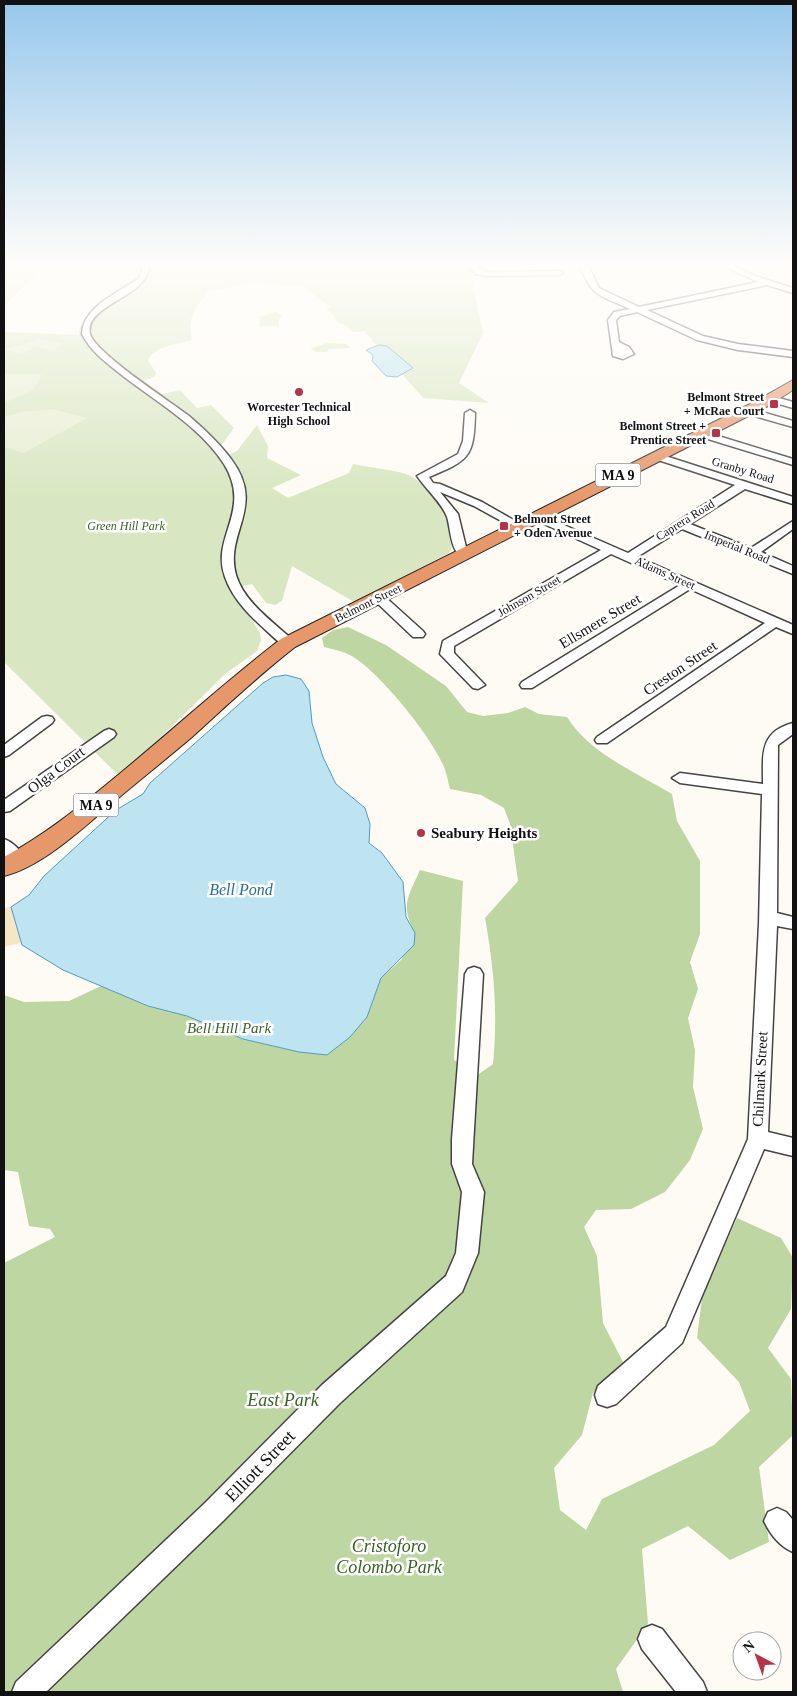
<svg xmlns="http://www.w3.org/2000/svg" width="797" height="1696" font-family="Georgia,serif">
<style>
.green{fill:#d8e6c1}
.forest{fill:#bed6a2}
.sand{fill:#f5e6c6}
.pitch{fill:#e7eed2}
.water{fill:#bee3f1;stroke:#4c9dc1}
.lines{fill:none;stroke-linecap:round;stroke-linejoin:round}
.minor-casing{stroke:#444;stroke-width:3}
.highway-casing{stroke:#222;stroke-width:2}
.minor{fill:#fff;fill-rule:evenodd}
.highway{fill:#e6986b;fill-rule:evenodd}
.poi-dot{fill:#b43547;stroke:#fff;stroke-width:2}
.labels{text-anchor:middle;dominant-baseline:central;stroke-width:5;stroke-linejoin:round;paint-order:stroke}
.far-poi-label{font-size:12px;font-weight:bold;fill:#111;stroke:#fff;text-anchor:end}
.far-street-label{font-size:12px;fill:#111;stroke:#fff}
.far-park-label{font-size:12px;font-style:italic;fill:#386326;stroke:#fff}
.shield{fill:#fff;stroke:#585858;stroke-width:1}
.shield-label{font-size:14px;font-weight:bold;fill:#111}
.street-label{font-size:15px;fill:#111;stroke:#fff}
.poi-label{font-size:15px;font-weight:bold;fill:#111;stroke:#fff;text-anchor:start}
.park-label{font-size:15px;font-style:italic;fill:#386326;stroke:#fff}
.water-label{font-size:16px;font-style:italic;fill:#257098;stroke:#fff}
.near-park-label{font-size:18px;font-style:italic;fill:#386326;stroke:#fff}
.near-street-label{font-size:18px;fill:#111;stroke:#fff}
</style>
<rect width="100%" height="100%" fill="#fefbf5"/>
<g class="green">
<path d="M4 263H48L4 306Z"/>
<path d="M126 263H462L470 271 483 333 459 383 489 403 423 398 364 331 353 332 347 326 337 322 334 315 326 309 331 307 302 286 254 283 209 291 205 293V297C192 310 188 322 192 340 178 344 155 346 148 360L156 373 155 376 144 381 162 394 180 390 197 408 211 405 234 428 220 447 228 455 237 451 257 425 268 446 267 458 301 475 272 488 288 498 349 473 353 464C371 468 390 469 406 474 430 483 455 525 451 550L449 553 356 603 292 566 282 601 275 605 266 603 252 584 232 589 260 633 261 640 257 651 225 674 152 746 117 774 4 662V332L79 335C79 316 97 308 110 297 116 286 131 281 140 271L138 263Z"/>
<path d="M276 312 282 316 279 320V326H259L260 317Z"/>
<path d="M327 343 346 344 350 348 329 349 327 352H317L310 349Z"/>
</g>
<path class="forest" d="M348 627 386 645 446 686 467 712 483 716 508 713 525 707 539 714 567 717C589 753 637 773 672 794L677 821 700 861V934L690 962 698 989 688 1018 695 1050 693 1087 703 1129 690 1160 665 1192 631 1209 596 1210 584 1227 597 1256 603 1323 623 1362 593 1393 582 1435 554 1468 560 1510 586 1530 602 1499 714 1445 750 1411 739 1382 697 1338 702 1298 737 1218 781 1238 793 1258 791 1309 768 1348 791 1379 793 1435 759 1467 769 1542 730 1560 688 1526 642 1549 648 1624 616 1669 623 1692H4V1263L55 1237 50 1229 29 1226 18 1172 4 1170V995L24 1002 69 1001 101 986 148 1006 187 1016 243 1039 299 1052 327 1055 350 1037 367 1017 381 978 401 960 415 933C400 905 408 897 420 870L463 881 454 1060 479 1074 493 1064C498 1013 494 968 485 918L518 881 510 824 504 808 481 795 450 789C448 782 447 774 444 767 432 737 378 670 350 655 342 651 332 649 324 647L322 638 333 630Z"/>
<path class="sand" d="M11 907 21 943 4 947V908Z"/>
<g class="pitch">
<path d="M38 339 63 343 53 350 31 346 29 347 33 348 22 354 4 350C16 344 27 346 38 339Z"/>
<path d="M4 374H42L33 390 4 403Z"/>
<path d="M52 409 87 418 24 453 4 447V417L21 412Z"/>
</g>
<g class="water">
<path d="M379 345 387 346 413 368 397 377 386 376 372 361 373 355 366 350Z"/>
<path d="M286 675 301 679 309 691 312 723 323 757 336 784 365 808 370 824 369 843 382 853 403 882 406 917 415 933 414 945 381 978 367 1017 350 1037 327 1055 299 1052 243 1039 187 1016 148 1006 63 970 22 945 11 907 29 895 44 876 116 810 143 794 150 783 263 683 273 677Z"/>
</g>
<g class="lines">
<g class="minor-casing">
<g id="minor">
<path d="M141 263H149C153 297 84 303 90 334 95 353 171 402 189 416 204 429 219 443 231 459 267 507 224 532 236 575 244 602 273 622 293 640L295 643 293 646H283C262 626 235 606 225 577 210 537 253 511 224 464 199 425 153 400 118 372 104 361 90 350 82 334 83 306 120 292 139 278L142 271Z"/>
<path d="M466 263H474L482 270 487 272 559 271 563 273 559 275 487 276 476 274Z"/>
<path d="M579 263H587L599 288 639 307 758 282 717 263H727L758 277 793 288V293L767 285 647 310 703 336 738 344 793 351V357L738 350 697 340 637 312 620 316 616 320 619 342 629 347 634 354 623 359 613 356 608 320 614 312 630 309C598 294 592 298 579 263Z"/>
<path d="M772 396 793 402V408L769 401 767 399Z"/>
<path d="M748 408 793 421V427L744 413V409Z"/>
<path d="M470 410 475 413C474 458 469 460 429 477L433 483 440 484 482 502 524 526 518 529 514 528 474 506 440 492 458 514 466 547 471 554 465 558C450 554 451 529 447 517 442 503 425 488 417 476L458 454 463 441 465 413Z"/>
<path d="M702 431 793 459V465L698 436 697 434Z"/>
<path d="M656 453 793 497V504L745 489 690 524 751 548 793 521V529L761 552 793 566V574L682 529 637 557 793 625V634L776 627 607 743H597L595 740 597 737 765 623 690 589 532 688H522L520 685 522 682 680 585 611 554 454 646V653L485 685 478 689 473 688 440 654 443 641 601 550 533 519V515H541L628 553 735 485 652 458 651 456Z"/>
<path d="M379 594 383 595 423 631 425 634 423 637H413L375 601 373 598Z"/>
<path d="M47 716 52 717 54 720 52 723 9 755 4 757V745L42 717Z"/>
<path d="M793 723V734L778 745 777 913 793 917V929L777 926 768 1132 793 1138V1156L764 1149 682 1343 616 1404 607 1407 598 1404 595 1395 598 1386 666 1327 748 1139 759 924 762 794 680 783 672 778 680 773 763 784C763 755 759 732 793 723Z"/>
<path d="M109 729 114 731 116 734 114 737 10 811 4 812V800L104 731Z"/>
<path d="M4 839C13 842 22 852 27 860L25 864H13L4 855Z"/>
<path d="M474 967 480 969 483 974 472 1164 484 1192 478 1253 462 1292 340 1403 223 1521 46 1692H12L16 1682 205 1503 322 1385 446 1276 456 1253 462 1192 452 1164V1139L465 974 468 969Z"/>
<path d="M777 1508 786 1512 793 1520V1552C779 1546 770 1534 764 1521L768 1512Z"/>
<path d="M652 1625 662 1629 703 1682 707 1692H676L642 1649 638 1639 642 1629Z"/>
</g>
</g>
<g class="highway-casing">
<path id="highway" d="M793 380V390L768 406 295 647C259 675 226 706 192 737 165 760 137 782 110 805 81 830 41 867 4 876V857C41 837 73 812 106 785 165 737 221 685 281 639L758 400Z"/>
</g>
<use href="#minor" class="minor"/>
<use href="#highway" class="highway"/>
</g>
<linearGradient id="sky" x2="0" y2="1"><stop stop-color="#97c7ec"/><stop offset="0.53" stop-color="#fffdfa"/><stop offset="1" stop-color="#fffdfa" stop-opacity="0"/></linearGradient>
<rect width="797" height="500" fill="url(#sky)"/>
<g class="poi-dot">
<circle cx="299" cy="392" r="5"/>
<rect x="769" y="399" width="10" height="10" rx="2.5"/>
<rect x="711" y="428" width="10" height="10" rx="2.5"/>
<rect x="499" y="521" width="10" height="10" rx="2.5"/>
<circle cx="421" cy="833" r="5"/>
</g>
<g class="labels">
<g class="far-poi-label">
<text x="764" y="397">Belmont Street<tspan x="764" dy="14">+ McRae Court</tspan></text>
<text x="299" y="407" text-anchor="middle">Worcester Technical<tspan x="299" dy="14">High School</tspan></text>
<text x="706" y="426">Belmont Street +<tspan x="706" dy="14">Prentice Street</tspan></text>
<text x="514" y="519" text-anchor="start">Belmont Street<tspan x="514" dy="14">+ Oden Avenue</tspan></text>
</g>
<g class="far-street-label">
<text transform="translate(743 470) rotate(17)">Granby Road</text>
<text transform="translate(685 520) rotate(-32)">Caprera Road</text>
<text transform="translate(737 547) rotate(22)">Imperial Road</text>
<text transform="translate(665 573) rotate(24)">Adams Street</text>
<text transform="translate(529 596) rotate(-30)">Johnson Street</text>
<text transform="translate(368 603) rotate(-26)">Belmont Street</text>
</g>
<g class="far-park-label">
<text x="126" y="526">Green Hill Park</text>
</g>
<g class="shield">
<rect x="595.5" y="463.5" width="45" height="23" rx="4"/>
<rect x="73.5" y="793.5" width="45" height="23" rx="4"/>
</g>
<g class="shield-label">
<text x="618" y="475">MA 9</text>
<text x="96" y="805">MA 9</text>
</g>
<g class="street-label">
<text transform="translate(600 621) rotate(-31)">Ellsmere Street</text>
<text transform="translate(680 668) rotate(-34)">Creston Street</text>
<text transform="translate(56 770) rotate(-37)">Olga Court</text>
<text transform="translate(760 1079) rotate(-87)">Chilmark Street</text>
</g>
<g class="poi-label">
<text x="431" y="833">Seabury Heights</text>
</g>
<g class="park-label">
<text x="229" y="1028">Bell Hill Park</text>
</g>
<g class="water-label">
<text x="241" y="889">Bell Pond</text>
</g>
<g class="near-park-label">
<text x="283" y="1400">East Park</text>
<text x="389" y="1546">Cristoforo<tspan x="389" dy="21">Colombo Park</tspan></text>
</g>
<g class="near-street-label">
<text transform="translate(260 1466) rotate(-46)">Elliott Street</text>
</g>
</g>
<rect width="797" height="1696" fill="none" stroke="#111111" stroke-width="10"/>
<g transform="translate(757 1656) rotate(319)"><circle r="24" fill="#ffffff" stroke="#a0a0a0"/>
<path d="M0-4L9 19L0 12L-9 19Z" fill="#b43547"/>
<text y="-8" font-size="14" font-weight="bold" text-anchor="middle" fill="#111111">N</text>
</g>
</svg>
